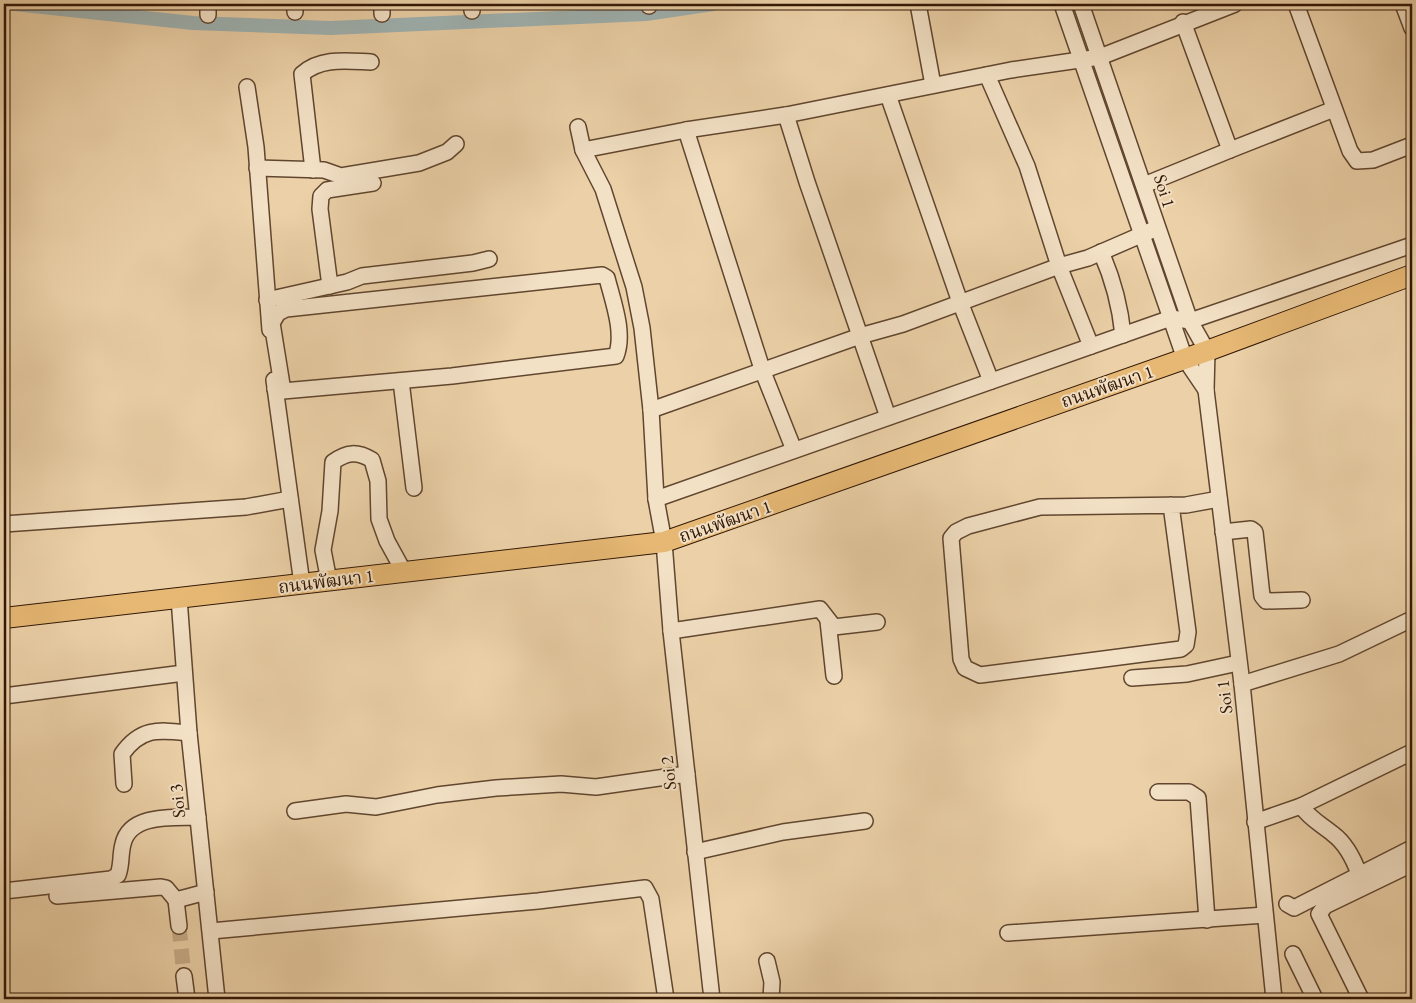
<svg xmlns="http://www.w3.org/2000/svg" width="1416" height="1003" font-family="'EB Garamond','Noto Serif Thai',serif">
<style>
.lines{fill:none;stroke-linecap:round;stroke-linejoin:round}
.canal{stroke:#9fb4b4;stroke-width:14}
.minor-tunnel{stroke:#c7ac88;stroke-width:15;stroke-dasharray:15 8;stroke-linecap:butt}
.minor-casing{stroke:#60462f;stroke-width:18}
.major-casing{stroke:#321807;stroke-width:22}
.minor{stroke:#f3e1c6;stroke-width:15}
.major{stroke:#e6b874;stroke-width:20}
.labels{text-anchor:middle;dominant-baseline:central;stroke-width:4;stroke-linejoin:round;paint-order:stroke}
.street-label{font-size:18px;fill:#321807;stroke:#f3e1c6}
</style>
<rect width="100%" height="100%" fill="#ecd1a8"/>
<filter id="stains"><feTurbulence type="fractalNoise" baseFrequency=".004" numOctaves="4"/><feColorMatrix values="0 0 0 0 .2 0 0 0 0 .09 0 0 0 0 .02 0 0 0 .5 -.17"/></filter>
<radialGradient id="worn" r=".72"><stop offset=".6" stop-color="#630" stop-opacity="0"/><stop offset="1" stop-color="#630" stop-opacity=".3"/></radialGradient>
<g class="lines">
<path class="canal" d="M14 4 193 23 331 28 646 14 713 4"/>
<path class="minor-tunnel" d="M179 926 184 976"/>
<g class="minor-casing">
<g id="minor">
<path d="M295 4V12"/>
<path d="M382 4V14"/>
<path d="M472 4V11"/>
<path d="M649 4V6"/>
<path d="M918 4 933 85"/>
<path d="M1062 4 1185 359 1206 390"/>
<path d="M1081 4 1190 321 1207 351 1206 390 1242 684 1274 999"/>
<path d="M1296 4 1350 151 1357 161 1373 160 1412 145"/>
<path d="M1403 4 1412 28"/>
<path d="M208 15V4"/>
<path d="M1183 22 1230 150 1334 109"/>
<path d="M987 75 1027 166 1059 266 1091 346"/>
<path d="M247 87 256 147 270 330"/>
<path d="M888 95 960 302 991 381"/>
<path d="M786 115 807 182 888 417"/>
<path d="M578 127 583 150 603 189 634 287 642 328 651 410 656 499 664 542 671 631 712 999"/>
<path d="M686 130 763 372 794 450"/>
<path d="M583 150 686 130 786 115 1011 70 1100 57 1235 4"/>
<path d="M257 168 324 170 341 176 419 163 447 152 456 144"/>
<path d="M313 170 302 74C321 57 347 61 371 62"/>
<path d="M1144 185 1230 150"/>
<path d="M1101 252C1113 279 1120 305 1123 335"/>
<path d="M330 286 320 209 321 196 327 190 373 183"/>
<path d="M267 300 347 282 362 276 473 263 489 259"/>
<path d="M274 380 302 584"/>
<path d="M401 381 414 488"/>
<path d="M275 389 283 391 452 376 616 356C625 333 613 302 607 278L602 275 286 309 278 313 272 323 283 391"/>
<path d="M651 410 860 336 903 324 1059 266 1088 258 1157 228"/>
<path d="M656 499 1171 318 1190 321 1412 245"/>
<path d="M1171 505 1188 632 1186 645 1181 649 980 675 965 668 961 659 951 538 956 532 968 526 1040 507 1186 505 1219 499"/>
<path d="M4 524 246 507 290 499"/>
<path d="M1223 532 1251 529 1255 532 1262 596 1266 601 1302 600"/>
<path d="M329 581 323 550 330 511 333 462C347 452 357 451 372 460L378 481 379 519 387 541 404 572"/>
<path d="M179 598 189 733 217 999"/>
<path d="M828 621 834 676"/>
<path d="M671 631 820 609 834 627 877 622"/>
<path d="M1132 678 1187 674 1238 663"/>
<path d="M1242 684 1339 654 1412 619"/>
<path d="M4 696 184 673"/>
<path d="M124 784 122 754C141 727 159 730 189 733"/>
<path d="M1158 792H1189L1198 798 1207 920"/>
<path d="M1301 806C1310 819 1321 824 1333 834 1345 843 1354 860 1359 874"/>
<path d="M295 811 346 804 376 807 437 795 496 788 561 784 596 787 687 774"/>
<path d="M1255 822 1301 806 1412 752"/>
<path d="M695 852 783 832 865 821"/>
<path d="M4 891 111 879 118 875C122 864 120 855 123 844 130 813 174 818 198 817"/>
<path d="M57 896 161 887 166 888 176 900 206 892"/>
<path d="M176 900 179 926"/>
<path d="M1287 904 1294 908 1412 848"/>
<path d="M211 931 538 901 645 888 651 899 666 999"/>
<path d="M1008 933 1265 915"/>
<path d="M1293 954 1315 999"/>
<path d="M767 961 772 982 771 999"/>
<path d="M184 976 187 999"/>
<path d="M1361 999 1319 914 1325 906 1412 864"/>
</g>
</g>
<g class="major-casing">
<path id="major" d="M4 618 664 542 1207 351 1412 275"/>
</g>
<use href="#minor" class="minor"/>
<use href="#major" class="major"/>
</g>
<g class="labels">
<g class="street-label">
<text transform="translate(1165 191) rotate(73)">Soi 1</text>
<text transform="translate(1107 386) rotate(-19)">ถนนพัฒนา 1</text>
<text transform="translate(725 521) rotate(-19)">ถนนพัฒนา 1</text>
<text transform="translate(326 581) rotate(-7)">ถนนพัฒนา 1</text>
<text transform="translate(1224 697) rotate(-97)">Soi 1</text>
<text transform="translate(668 773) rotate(-96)">Soi 2</text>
<text transform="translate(177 801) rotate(-96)">Soi 3</text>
</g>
</g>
<rect width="1416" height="1003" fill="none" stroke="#ecd1a8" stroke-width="20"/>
<rect x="5" y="5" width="1406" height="993" fill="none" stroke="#321807" stroke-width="2.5"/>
<rect x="10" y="10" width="1396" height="983" fill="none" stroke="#321807"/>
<rect width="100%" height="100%" filter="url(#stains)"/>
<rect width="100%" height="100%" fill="url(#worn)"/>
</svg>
